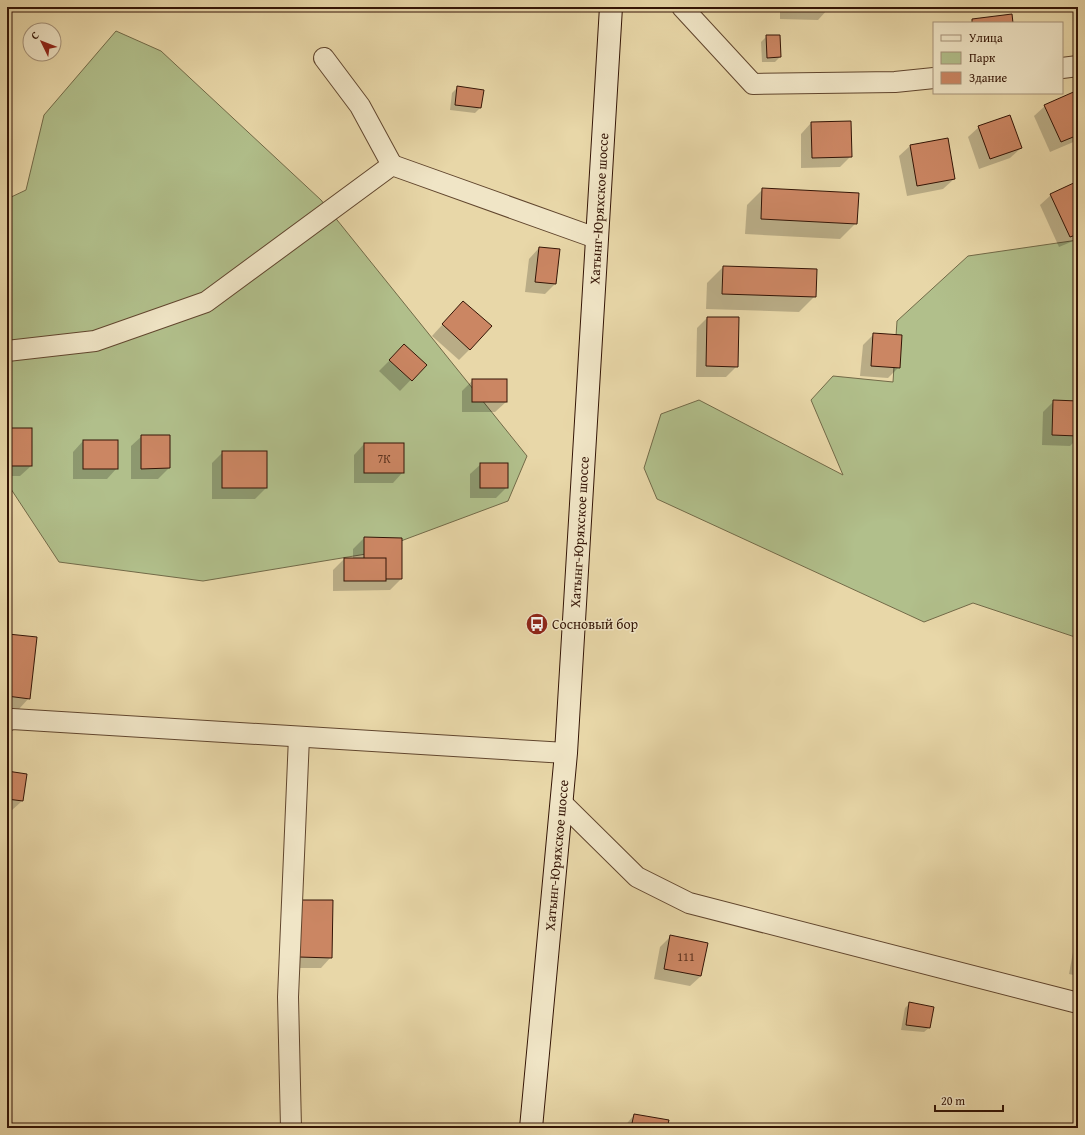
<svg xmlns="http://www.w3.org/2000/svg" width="1085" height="1135" font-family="'Gentium Book Plus',serif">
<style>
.green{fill:#b1bf8b;stroke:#726a48}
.shadow{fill:#0003}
.building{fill:#cb8663;stroke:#341506}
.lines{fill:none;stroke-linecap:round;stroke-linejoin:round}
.street-casing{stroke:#61462e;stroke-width:22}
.secondary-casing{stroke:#341506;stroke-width:24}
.street{stroke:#f0e5c6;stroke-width:20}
.secondary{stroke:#f0e5c6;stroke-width:22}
.labels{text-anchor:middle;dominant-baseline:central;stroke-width:3;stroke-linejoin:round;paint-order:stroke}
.number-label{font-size:12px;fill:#5a311d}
.street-label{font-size:14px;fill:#341506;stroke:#f0e5c6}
.poi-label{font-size:14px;fill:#341506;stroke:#f0e5c6;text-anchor:start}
</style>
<rect width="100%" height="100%" fill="#e8d7a8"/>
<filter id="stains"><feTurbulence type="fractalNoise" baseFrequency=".005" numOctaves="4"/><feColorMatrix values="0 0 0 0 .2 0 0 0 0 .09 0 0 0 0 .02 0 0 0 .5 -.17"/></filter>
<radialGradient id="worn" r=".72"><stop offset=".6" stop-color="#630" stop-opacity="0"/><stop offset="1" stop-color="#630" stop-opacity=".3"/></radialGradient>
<g class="green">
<path d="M116 31 161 51 321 200 527 456 508 501 366 554 203 581 59 562 7 483V199L26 190 44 115Z"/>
<path d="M1078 240V638L973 603 924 622 657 499 644 468 661 414 699 400 843 475 811 400 833 376 893 382 897 321 968 256Z"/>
</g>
<g class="shadow">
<path d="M530 7H557L553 10Z"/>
<path d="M780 7H828V9L818 20 780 19Z"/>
<path d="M767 36 780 57 775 62H762L761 42Z"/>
<path d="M458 87 480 108 475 113 450 110 452 93Z"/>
<path d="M1078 91V140L1050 152 1034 116 1045 106Z"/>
<path d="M811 123 851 156 840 167 801 168V134Z"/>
<path d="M979 127 1021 148 1010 158 979 169 968 137Z"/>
<path d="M947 139 954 179 943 189 907 196 899 156 910 146Z"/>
<path d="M1078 183V239L1059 247 1040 205 1051 195Z"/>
<path d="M763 189 856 223 840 239 745 234 747 205Z"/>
<path d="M539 248 555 284 545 294 525 292 529 259Z"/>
<path d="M723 267 816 270 815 296 799 312 706 309 707 283Z"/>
<path d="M453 313 470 349 459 360 432 336Z"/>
<path d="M707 318 737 366 726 377H696L697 328Z"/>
<path d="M874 334 899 367 888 378 860 376 863 345Z"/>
<path d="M394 356 425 365 400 391 379 371Z"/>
<path d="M473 380 506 402 495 412H462V391Z"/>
<path d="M1054 401 1078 402V438L1070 446 1042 445 1043 412Z"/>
<path d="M10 429 31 466 20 476H7V431Z"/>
<path d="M142 436 169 468 158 479H131V446Z"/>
<path d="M83 441 117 468 107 479H73V452Z"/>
<path d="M364 444 403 472 393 483H354V455Z"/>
<path d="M223 452 266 488 255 499H212V463Z"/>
<path d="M481 464 507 487 496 498H470V474Z"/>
<path d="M364 538 401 539V579L390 590 333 591V570L344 559H353V549Z"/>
<path d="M8 635 29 698 19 709 7 708Z"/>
<path d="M7 772 22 801 11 811H7Z"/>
<path d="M332 901 331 957 321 968H289Z"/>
<path d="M671 936 701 976 690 986 654 979 660 947Z"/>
<path d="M1078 938V976L1069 974 1075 941Z"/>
<path d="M910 1003 930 1027 924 1032 901 1030 905 1008Z"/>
<path d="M634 1115 666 1128H623Z"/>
</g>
<g class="building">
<path d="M790 7H829V9L790 8Z"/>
<path d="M1012 14 1013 23H972V19Z"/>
<path d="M766 35H780L781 57 767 58Z"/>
<path d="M457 86 484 90 481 108 455 105Z"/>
<path d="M1078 90V135L1061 142 1044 105Z"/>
<path d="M1010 115 1022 148 990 159 978 126Z"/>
<path d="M851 121 852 157 812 158 811 122Z"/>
<path d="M948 138 955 179 917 186 910 145Z"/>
<path d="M1078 181V234L1070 237 1050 194Z"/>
<path d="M762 188 859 193 857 224 761 219Z"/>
<path d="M539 247 560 249 556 284 535 282Z"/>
<path d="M723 266 817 269 816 297 722 294Z"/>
<path d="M463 301 492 326 470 350 442 324Z"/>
<path d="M707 317H739L738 367 706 366Z"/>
<path d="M873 333 902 335 900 368 871 366Z"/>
<path d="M404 344 427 365 412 381 389 360Z"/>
<rect x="472" y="379" width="35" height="23"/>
<path d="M1053 400 1078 401V436L1052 435Z"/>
<rect x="9" y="428" width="23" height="38"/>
<path d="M141 435H170V468L141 469Z"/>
<rect x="83" y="440" width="35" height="29"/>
<rect x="364" y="443" width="40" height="30"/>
<rect x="222" y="451" width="45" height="37"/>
<rect x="480" y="463" width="28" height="25"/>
<path d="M364 537 402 538V579H364Z"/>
<rect x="344" y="558" width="42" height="23"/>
<path d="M8 634 37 637 30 699 7 696Z"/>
<path d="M7 771 27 774 23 801 7 799Z"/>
<path d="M299 900H333L332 958 299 957Z"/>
<path d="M670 935 708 943 701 976 664 969Z"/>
<path d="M909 1002 934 1007 930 1028 906 1025Z"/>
<path d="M634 1114 669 1120 667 1128H631Z"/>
</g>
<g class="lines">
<g class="street-casing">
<g id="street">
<path d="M682 7 753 84 895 82 934 78"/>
<path d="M324 58 360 106 392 165"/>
<path d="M1062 68 1078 66"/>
<path d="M7 351 95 341 206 302 392 165 596 238"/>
<path d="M7 721 12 719 566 753"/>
<path d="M562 803 637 877 689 903 1078 1003"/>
<path d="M291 1128 288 997 299 737"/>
</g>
</g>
<g class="secondary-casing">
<g id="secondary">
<path id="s1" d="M531 1128 566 753 611 7"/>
</g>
</g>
<use href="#street" class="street"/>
<use href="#secondary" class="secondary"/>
</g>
<defs>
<g id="bus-disc" transform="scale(1.15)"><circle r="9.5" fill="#8f2418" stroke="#f0e5c6"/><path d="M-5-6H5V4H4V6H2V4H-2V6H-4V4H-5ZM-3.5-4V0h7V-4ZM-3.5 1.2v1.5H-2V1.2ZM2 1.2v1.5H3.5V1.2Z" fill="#fff"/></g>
</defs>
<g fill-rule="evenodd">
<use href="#bus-disc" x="537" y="624"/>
</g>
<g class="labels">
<g class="number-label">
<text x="384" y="458">7К</text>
<text x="686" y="956">111</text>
</g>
<g class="street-label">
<text stroke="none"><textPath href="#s1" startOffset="922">Хатынг-Юряхское шоссе</textPath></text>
<text stroke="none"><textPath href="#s1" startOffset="598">Хатынг-Юряхское шоссе</textPath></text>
<text stroke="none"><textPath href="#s1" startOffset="274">Хатынг-Юряхское шоссе</textPath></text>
</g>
<g class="poi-label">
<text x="552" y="624">Сосновый бор</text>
</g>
</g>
<rect width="1085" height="1135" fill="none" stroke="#e8d7a8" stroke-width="24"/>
<rect x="8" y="8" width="1069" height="1119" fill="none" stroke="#341506" stroke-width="2"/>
<rect x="12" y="12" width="1061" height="1111" fill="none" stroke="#341506"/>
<rect x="933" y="22" width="130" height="72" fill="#f0e5c6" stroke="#a59279"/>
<rect x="941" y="35" width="20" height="6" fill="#f0e5c6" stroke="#a59279"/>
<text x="969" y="42" font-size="12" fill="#341506">Улица</text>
<rect x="941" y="52" width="20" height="12" fill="#b1bf8b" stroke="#a59279"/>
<text x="969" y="62" font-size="12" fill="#341506">Парк</text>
<rect x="941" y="72" width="20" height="12" fill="#cb8663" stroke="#a59279"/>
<text x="969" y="82" font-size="12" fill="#341506">Здание</text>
<g transform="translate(42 42) rotate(313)"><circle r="19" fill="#f0e5c6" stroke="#a59279"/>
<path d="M0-3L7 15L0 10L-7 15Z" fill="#8f2418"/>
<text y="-6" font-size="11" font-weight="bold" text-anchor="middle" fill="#341506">С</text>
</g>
<path d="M935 1105v6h68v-6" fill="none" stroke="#341506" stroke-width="2"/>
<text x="941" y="1105" font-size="12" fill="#341506" stroke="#f0e5c6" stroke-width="3" paint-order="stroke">20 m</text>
<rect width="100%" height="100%" filter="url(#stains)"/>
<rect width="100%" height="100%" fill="url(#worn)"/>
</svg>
